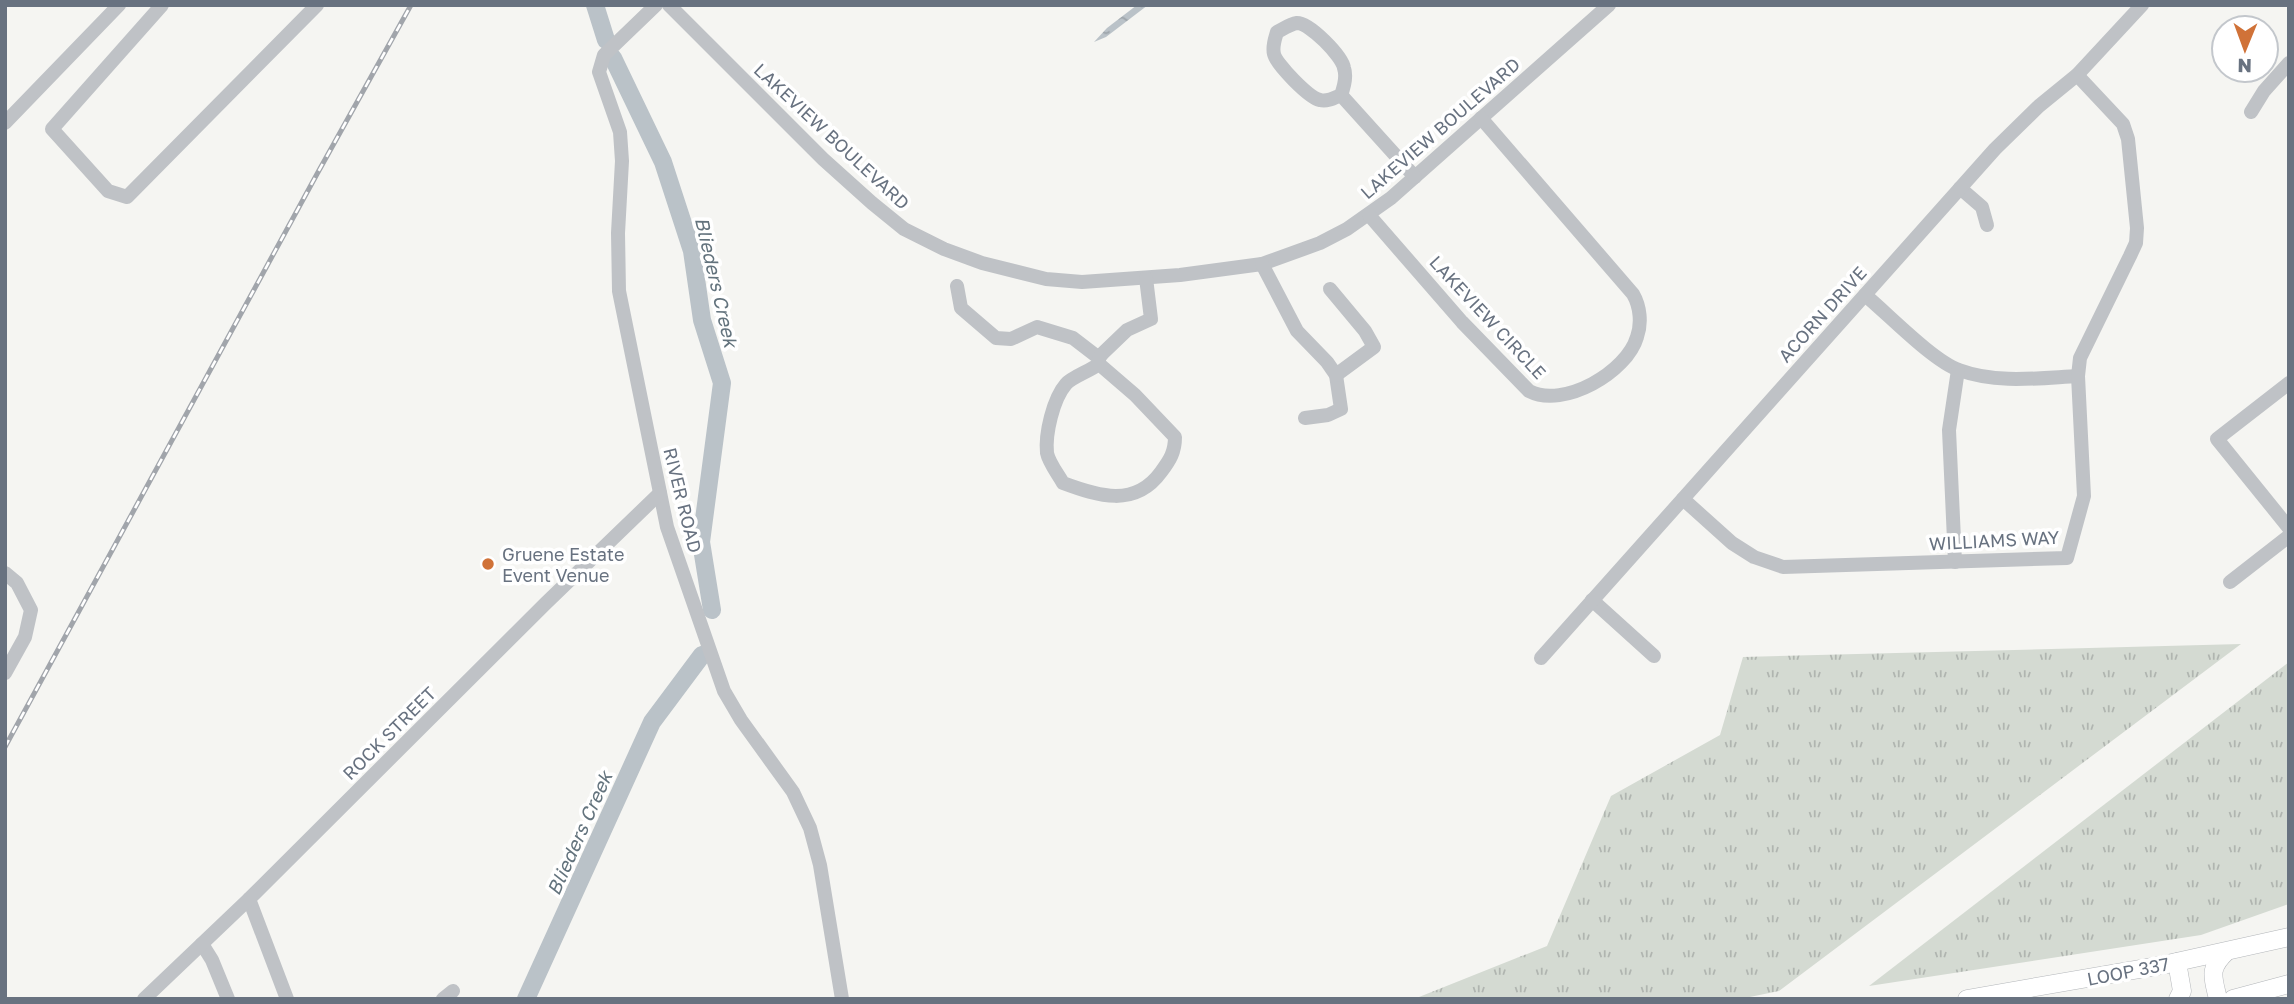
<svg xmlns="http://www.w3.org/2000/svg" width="2294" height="1004" font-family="'Golos Text',sans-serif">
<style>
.grass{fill:url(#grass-tufts)}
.water{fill:url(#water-ripples)}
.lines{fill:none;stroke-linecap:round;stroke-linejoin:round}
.river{stroke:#bac2c8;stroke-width:18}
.major-casing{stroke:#b3b6ba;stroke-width:19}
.minor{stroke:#bfc2c6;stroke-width:14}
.major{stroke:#fff;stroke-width:18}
.rail-casing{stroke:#a1a5ab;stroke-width:5}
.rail{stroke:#fff;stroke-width:2.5;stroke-dasharray:8;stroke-linecap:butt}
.poi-dot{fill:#d07238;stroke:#fff;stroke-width:2.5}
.labels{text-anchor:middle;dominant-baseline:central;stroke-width:7;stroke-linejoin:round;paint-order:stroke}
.street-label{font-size:18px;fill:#687280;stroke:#fff}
.poi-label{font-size:18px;fill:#687280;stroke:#fff;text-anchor:start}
.water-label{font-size:19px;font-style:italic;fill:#63737d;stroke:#fff}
</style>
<defs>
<pattern id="grass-tufts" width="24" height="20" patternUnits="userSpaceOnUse" patternTransform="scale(1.75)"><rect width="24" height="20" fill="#d4dad2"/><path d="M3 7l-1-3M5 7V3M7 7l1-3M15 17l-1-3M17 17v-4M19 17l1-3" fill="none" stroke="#b0b5b0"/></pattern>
<pattern id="water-ripples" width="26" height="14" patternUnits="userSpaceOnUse" patternTransform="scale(1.75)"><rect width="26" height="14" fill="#bac2c8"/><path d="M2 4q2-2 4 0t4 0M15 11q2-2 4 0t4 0" fill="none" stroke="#9ba2a8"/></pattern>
</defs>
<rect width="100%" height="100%" fill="#f5f5f2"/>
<g class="grass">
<path d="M2241 644 1779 991 1740 999H1414L1547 946 1611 796 1720 735 1743 657Z"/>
<path d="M2289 662V904L2201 935 1869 986Z"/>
</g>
<path class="water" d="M1137 5H1148L1106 37 1094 42 1107 28Z"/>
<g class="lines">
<g class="river">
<path d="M595 5 606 40"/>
<path d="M613 58 663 162 692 251 702 320 722 383 701 542 712 610"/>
<path d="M526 999 652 722 702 655"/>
</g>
<g class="major-casing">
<g id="major">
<path d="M2177 962 2182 991 2178 999"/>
<path d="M1967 999 2163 965 2289 937"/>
<path d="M2218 999C2213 977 2208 969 2226 952"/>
<path d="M2233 999 2289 984"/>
</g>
</g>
<g class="minor">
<path d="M162 5 52 129 108 191 127 197 317 5"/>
<path d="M656 5 604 55 599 72 620 132 622 161 618 233 619 291 667 527 724 691 741 720 793 792 810 828 820 865 842 999"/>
<path d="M669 5 823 159 872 203 904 229 944 249 982 263 1046 279 1082 282 1180 275 1262 264 1320 243 1347 229 1391 198 1609 5"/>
<path d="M1341 95C1334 98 1327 102 1320 100 1309 98 1276 64 1274 54 1272 46 1275 39 1277 32 1283 29 1290 24 1297 23 1310 23 1342 56 1344 68 1347 77 1344 87 1341 95L1415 177"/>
<path d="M2251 112 2264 91 2289 63"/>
<path d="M5 123 119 5"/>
<path d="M1960 188 1982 207 1987 225"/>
<path d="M1369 215 1462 322 1529 391C1564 409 1627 372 1637 337 1642 323 1640 306 1633 294L1481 118"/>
<path d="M1262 264 1297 331 1327 362 1336 375 1341 409 1328 415 1305 418"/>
<path d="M957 286 961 308 996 338 1011 339 1037 327 1073 338 1099 358"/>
<path d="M1330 289 1365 331 1374 347 1336 375"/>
<path d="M1865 295C1888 314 1933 361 1959 370 1997 384 2039 378 2078 376"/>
<path d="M1099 364C1090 371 1072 377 1066 384 1053 399 1045 434 1047 453 1049 463 1058 474 1063 483 1098 496 1135 508 1161 472 1170 460 1175 452 1175 437L1135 395 1099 364V358L1103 353 1127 330 1151 319 1146 278"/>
<path d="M2289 383 2217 439 2289 528"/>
<path d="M1683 499 1732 543 1754 557 1783 567 2067 558 2084 496 2078 376 2080 358 2130 256 2136 243 2137 228 2128 139 2123 124 2077 75"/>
<path d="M1955 562 1949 430 1958 370"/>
<path d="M5 573 17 583 31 610 25 637 5 673"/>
<path d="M2230 582 2289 536"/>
<path d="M1592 600 1654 656"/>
<path d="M1541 658 1995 149 2039 106 2077 75 2142 5"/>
<path d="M249 899 287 999"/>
<path d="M202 944 212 960 228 999"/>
<path d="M144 999 249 899 546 603 660 493"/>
<path d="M443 999 453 991"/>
</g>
<use href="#major" class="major"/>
<g class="rail-casing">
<path id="rail" d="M5 747 317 174 411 5"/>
</g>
<use href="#rail" class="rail"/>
</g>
<circle class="poi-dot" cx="488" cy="564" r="7"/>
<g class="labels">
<g class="street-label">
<text transform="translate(1440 128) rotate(-41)">LAKEVIEW BOULEVARD</text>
<text transform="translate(832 136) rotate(43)">LAKEVIEW BOULEVARD</text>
<text transform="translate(1822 314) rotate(-48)">ACORN DRIVE</text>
<text transform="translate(1488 317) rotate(47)">LAKEVIEW CIRCLE</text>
<text transform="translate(683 500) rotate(76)">RIVER ROAD</text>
<text transform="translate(1994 540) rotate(-3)">WILLIAMS WAY</text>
<text transform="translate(389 733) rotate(-45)">ROCK STREET</text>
<text transform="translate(2128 971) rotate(-11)">LOOP 337</text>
</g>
<g class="poi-label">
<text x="502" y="554">Gruene Estate<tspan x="502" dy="21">Event Venue</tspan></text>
</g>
<g class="water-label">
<text transform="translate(717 282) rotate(77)">Blieders Creek</text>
<text transform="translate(579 833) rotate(-66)">Blieders Creek</text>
</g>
</g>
<rect width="2294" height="1004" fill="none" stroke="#687280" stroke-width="14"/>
<g transform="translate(2245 49) rotate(181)"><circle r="33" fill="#ffffff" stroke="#c3c7cc" stroke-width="2"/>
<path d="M0-5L12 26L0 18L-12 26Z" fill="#d07238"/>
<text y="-10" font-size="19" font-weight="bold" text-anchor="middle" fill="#687280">N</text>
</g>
</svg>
